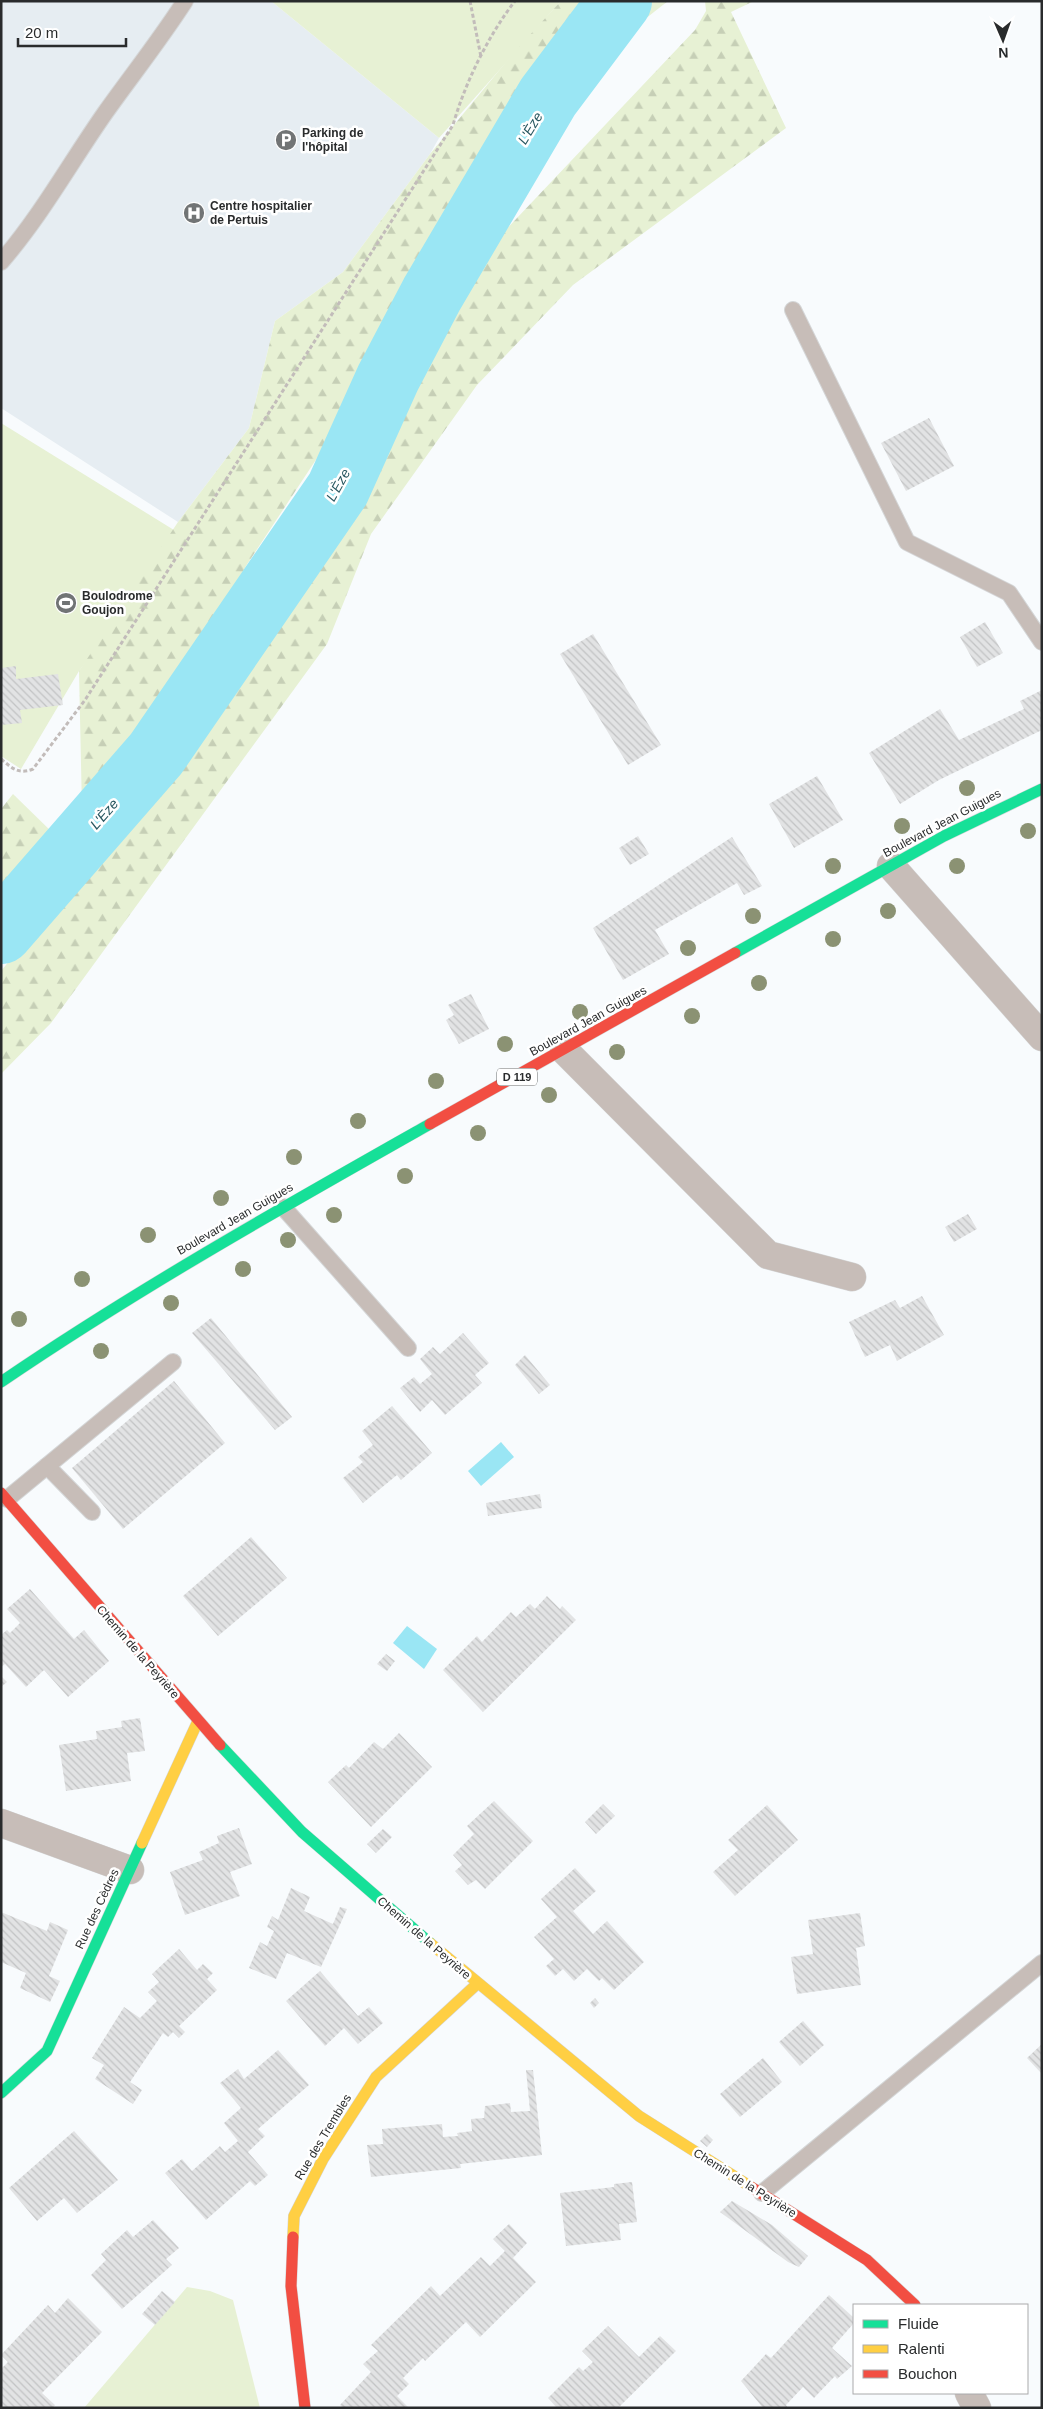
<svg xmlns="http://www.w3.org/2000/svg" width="1043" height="2409" font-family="Arial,sans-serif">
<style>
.built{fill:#e6edf2}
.grass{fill:#e7f1d4}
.forest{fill:url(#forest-firs)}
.water{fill:#9ae6f4}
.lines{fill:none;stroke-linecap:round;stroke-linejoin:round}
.river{stroke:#9ae6f4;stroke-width:64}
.building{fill:url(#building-back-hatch)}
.lane-casing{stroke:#d4d6d7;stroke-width:18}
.street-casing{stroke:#d4d6d7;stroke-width:29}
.fast-casing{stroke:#d4d6d7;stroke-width:12}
.slow-casing{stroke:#d4d6d7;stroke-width:12}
.jam-casing{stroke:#d4d6d7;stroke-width:12}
.path{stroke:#c2bcba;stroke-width:3;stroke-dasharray:4 2.5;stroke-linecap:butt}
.lane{stroke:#c7bdb8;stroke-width:16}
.street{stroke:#c7bdb8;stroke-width:28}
.fast{stroke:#16e098;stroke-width:11}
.slow{stroke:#ffcf43;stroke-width:11}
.jam{stroke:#f24e42;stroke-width:11}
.tree{fill:#8b9273}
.labels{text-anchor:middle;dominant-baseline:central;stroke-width:5;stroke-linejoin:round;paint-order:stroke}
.shield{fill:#fff;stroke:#696b6b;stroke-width:1}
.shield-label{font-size:11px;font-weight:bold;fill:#292b2c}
.poi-label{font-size:12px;font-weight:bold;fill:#292b2c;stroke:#fff;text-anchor:start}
.street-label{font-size:12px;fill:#292b2c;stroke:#fff}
.water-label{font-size:14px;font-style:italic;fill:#295861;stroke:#fff}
</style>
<defs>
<pattern id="forest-firs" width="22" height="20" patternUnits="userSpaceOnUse" patternTransform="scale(1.25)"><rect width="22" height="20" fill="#e7f1d4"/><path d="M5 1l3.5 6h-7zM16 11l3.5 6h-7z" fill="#c6cfb6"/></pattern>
<pattern id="building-back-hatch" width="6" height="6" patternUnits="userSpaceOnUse" patternTransform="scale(1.25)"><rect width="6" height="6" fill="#e2e3e4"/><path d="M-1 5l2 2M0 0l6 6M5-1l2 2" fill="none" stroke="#c2c3c4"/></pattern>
</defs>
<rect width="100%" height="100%" fill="#f8fbfd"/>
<path class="built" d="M1 1H271L439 138 430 154 343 272 275 321 249 428 178 522 1 408Z"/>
<g class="grass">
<path d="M271 1H561L439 138Z"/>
<path d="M1 423 182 535 79 671 21 769 1 756Z"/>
<path d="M187 2287 210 2291 233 2300 260 2408H84Z"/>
</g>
<g class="forest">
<path d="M561 1H668L524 114 323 449 246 566 201 651 82 810 79 671 178 522 249 428 275 321 343 272 430 154 516 50Z"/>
<path d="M705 1H754L731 12 786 128 573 285 477 385 371 534 327 644 51 1023 1 1074V971L175 760 285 591 381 406 402 379 419 351 497 239 695 30 706 11Z"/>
<path d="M13 794 55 835 1 893V809Z"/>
</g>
<g class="water">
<path d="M501 1442 514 1457 481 1486 468 1471Z"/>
<path d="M407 1626 437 1649 424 1669 393 1643Z"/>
</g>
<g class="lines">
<path class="river" d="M1 932 156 754 338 489 388 378 432 294 548 97 620 1"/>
</g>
<g class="building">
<path d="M929 418 954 466 906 491 881 443Z"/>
<path d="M985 622 1003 653 977 667 960 637Z"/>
<path d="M593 634 661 745 628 765 560 654Z"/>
<path d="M16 666V679L58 674 63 705 20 710 22 723 1 725V668Z"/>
<path d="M1042 690V730L939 780 900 804 869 753 940 709 959 740 1024 709 1020 701Z"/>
<path d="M817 776 843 820 794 848 769 804Z"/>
<path d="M638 836 649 854 630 865 619 848Z"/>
<path d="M732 837 762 886 744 895 737 883 655 930 669 954 623 980 593 928Z"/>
<path d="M471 994 489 1029 459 1044 446 1020 454 1015 448 1005Z"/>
<path d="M968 1214 977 1229 954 1242 945 1227Z"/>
<path d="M922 1296 944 1335 897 1361 890 1345 865 1357 849 1322 895 1300 900 1308Z"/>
<path d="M211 1318 292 1417 275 1430 192 1333Z"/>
<path d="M463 1333 489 1363 475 1375 482 1383 445 1415 432 1400 420 1412 400 1388 414 1377 420 1384 432 1374 420 1359 433 1347 440 1354Z"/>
<path d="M525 1355 550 1385 539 1394 515 1365Z"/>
<path d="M174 1381 225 1443 123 1529 72 1468Z"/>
<path d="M392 1406 432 1453 401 1480 397 1475 363 1503 343 1478 363 1462 358 1457 373 1445 362 1431Z"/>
<path d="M540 1494 542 1508 488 1516 486 1503Z"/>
<path d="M251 1537 287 1578 218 1636 183 1596Z"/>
<path d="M30 1589 74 1639 84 1630 109 1661 68 1697 44 1670 26 1687 5 1664 1 1667V1635L7 1630 10 1633 20 1623 7 1609Z"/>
<path d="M547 1596 560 1609 562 1606 576 1620 483 1712 443 1670 477 1636 482 1642 511 1612 516 1617 530 1604 535 1609Z"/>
<path d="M386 1654 395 1661 387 1671 377 1664Z"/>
<path d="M1 1676 7 1682 1 1687Z"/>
<path d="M140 1718 145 1751 127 1753 131 1781 66 1791 59 1745 97 1739 96 1731 122 1727 121 1721Z"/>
<path d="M399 1733 432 1767 371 1827 328 1782 346 1765 349 1768 374 1742 383 1749Z"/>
<path d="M494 1801 533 1841 485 1889 476 1880 468 1885 455 1871 462 1865 453 1855 474 1834 467 1826Z"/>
<path d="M603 1804 615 1816 596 1834 585 1822Z"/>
<path d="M767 1805 798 1840 735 1896 713 1872 738 1850 728 1840Z"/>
<path d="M239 1828 252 1864 230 1872 240 1896 185 1915 170 1872 203 1860 199 1852 219 1843 217 1836Z"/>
<path d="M383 1829 392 1837 376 1853 367 1844Z"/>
<path d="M575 1868 596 1891 573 1911 593 1934 607 1921 644 1962 614 1990 602 1978 599 1981 587 1969 574 1981 563 1969 555 1976 546 1966 554 1959 534 1937 557 1917 541 1899Z"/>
<path d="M291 1888 310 1897 304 1911 333 1924 340 1907 347 1909 321 1967 287 1953 276 1979 249 1968 260 1942 267 1946 274 1931 267 1927 272 1916 278 1920Z"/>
<path d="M1 1912 47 1931 50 1922 68 1930 49 1976 60 1981 50 2002 20 1988 26 1973 1 1962Z"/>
<path d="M860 1913 865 1946 856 1948 861 1985 797 1994 791 1957 813 1954 808 1920Z"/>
<path d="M179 1949 197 1970 203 1964 213 1973 207 1979 217 1990 179 2026 185 2032 179 2038 173 2032 168 2037 163 2033 130 2082 142 2090 133 2104 95 2079 104 2065 92 2058 124 2007 140 2018 157 2001 148 1992 159 1982 152 1974Z"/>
<path d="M320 1971 358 2016 369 2007 383 2023 358 2044 344 2028 325 2046 286 2001Z"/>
<path d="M595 1998 599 2003 594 2008 590 2003Z"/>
<path d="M803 2021 824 2045 800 2066 779 2042Z"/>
<path d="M1042 2044V2074L1027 2058Z"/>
<path d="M278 2050 309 2085 258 2129 265 2136 248 2152 268 2175 255 2186 250 2181 206 2220 165 2173 182 2159 192 2171 220 2146 225 2152 238 2141 224 2123 241 2108 220 2083 238 2069 244 2079Z"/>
<path d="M763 2058 782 2082 740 2117 720 2094Z"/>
<path d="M526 2070H533L542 2155 460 2164 461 2168 371 2177 367 2145 383 2144 382 2129 442 2124 443 2137 458 2136 457 2133 472 2131 471 2119 484 2118 485 2106 510 2103 511 2112 530 2111Z"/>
<path d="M74 2131 118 2180 77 2213 64 2198 37 2221 9 2188Z"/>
<path d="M707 2134 713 2140 707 2147 700 2141Z"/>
<path d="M632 2182 637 2222 619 2224 621 2240 566 2246 560 2193 614 2187V2184Z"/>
<path d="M732 2201 772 2225 808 2256 799 2267 788 2262 720 2212Z"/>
<path d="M153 2220 179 2248 166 2259 172 2265 122 2309 91 2275 106 2260 101 2254 127 2230 133 2237Z"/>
<path d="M509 2224 527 2243 513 2258 536 2282 480 2337 466 2322 425 2361 423 2358 403 2378 409 2384 397 2396 409 2408H343L340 2405 371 2372 363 2364 378 2351 371 2345 431 2286 440 2296 481 2257 490 2266 505 2251 493 2239Z"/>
<path d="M162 2291 175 2302 155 2325 142 2314Z"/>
<path d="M829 2295 854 2318V2323L832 2348 852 2366 837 2379 835 2376 814 2398 803 2387 786 2405 788 2408H763L741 2381 766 2354 771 2358Z"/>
<path d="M68 2298 102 2332 42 2393 55 2405 53 2408H1V2369L8 2362 1 2355 48 2305 55 2313Z"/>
<path d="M608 2326 639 2357 660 2336 676 2351 618 2408H557L548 2398 579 2367 583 2371 593 2362 582 2351Z"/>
</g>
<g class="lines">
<g class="lane-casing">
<g id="lane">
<path d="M1 262C41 216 70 163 105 113 132 75 160 40 185 1"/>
<path d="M793 310 907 542 1009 593 1042 642"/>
<path d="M283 1207 408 1348"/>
<path d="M47 1466 92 1512"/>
<path d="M7 1499 173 1362"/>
<path d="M762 2193 1042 1963"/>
</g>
</g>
<g class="street-casing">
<g id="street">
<path d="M891 866 1042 1037"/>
<path d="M564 1050 768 1255 852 1277"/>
<path d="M1 1823 130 1870"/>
<path d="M969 2393 977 2408"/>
</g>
</g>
<g class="fast-casing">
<g id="fast">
<path d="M735 953 944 836 1042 789"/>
<path d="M1 1382C139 1288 285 1206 430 1124"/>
<path d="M220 1745 302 1832 430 1943"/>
<path d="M1 2093 47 2051 142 1843"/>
</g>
</g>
<g class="slow-casing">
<g id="slow">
<path d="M142 1843 198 1721"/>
<path d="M430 1943 639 2116 751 2187"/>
<path d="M293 2237 294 2216 323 2159 376 2077 477 1984"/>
</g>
</g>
<g class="jam-casing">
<g id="jam">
<path d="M430 1124 735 953"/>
<path d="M1 1493 220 1745"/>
<path d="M751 2187 867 2260 915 2305"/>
<path d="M293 2237 291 2286 305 2408"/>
</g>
</g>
<g class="path">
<path d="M470 1 481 57"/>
<path d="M1 759C12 768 18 775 33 769L85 700 453 125C465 83 488 36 515 1"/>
</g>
<use href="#lane" class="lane"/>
<use href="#street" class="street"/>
<use href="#fast" class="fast"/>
<use href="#slow" class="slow"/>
<use href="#jam" class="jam"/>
</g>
<g class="tree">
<circle cx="967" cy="788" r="8"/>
<circle cx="902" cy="826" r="8"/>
<circle cx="1028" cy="831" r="8"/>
<circle cx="833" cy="866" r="8"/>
<circle cx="957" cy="866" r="8"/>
<circle cx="888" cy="911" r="8"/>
<circle cx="753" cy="916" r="8"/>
<circle cx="833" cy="939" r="8"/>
<circle cx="688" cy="948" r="8"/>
<circle cx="759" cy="983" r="8"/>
<circle cx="580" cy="1012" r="8"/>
<circle cx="692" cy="1016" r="8"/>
<circle cx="505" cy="1044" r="8"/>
<circle cx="617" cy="1052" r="8"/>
<circle cx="436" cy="1081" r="8"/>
<circle cx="549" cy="1095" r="8"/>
<circle cx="358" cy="1121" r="8"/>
<circle cx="478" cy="1133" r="8"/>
<circle cx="294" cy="1157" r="8"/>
<circle cx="405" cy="1176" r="8"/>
<circle cx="221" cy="1198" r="8"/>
<circle cx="334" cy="1215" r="8"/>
<circle cx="148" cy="1235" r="8"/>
<circle cx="288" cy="1240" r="8"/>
<circle cx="243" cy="1269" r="8"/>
<circle cx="82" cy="1279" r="8"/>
<circle cx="171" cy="1303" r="8"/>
<circle cx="19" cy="1319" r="8"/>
<circle cx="101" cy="1351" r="8"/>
</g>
<defs>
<g id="parking-disc" transform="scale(1.125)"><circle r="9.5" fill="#717475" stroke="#fff"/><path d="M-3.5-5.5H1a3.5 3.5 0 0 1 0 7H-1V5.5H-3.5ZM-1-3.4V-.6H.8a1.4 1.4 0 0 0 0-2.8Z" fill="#fff"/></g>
<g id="hospital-disc" transform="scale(1.125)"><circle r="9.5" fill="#717475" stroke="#fff"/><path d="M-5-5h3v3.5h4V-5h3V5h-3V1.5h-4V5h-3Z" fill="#fff"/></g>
<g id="stadium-disc" transform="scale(1.125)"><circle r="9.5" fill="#717475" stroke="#fff"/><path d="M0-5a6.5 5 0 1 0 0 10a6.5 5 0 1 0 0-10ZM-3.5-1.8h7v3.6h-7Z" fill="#fff"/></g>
</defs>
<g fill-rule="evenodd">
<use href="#parking-disc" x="286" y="140"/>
<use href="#hospital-disc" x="194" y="213"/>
<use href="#stadium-disc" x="66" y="603"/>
</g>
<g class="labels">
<rect class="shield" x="497" y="1068.5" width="40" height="17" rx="4"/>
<g class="shield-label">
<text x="517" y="1077">D 119</text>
</g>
<g class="poi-label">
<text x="302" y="133">Parking de<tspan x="302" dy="14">l'hôpital</tspan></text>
<text x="210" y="206">Centre hospitalier<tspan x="210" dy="14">de Pertuis</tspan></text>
<text x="82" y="596">Boulodrome<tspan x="82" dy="14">Goujon</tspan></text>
</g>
<g class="street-label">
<text transform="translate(942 823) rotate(-28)">Boulevard Jean Guigues</text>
<text transform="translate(588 1021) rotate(-29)">Boulevard Jean Guigues</text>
<text transform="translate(235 1219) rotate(-30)">Boulevard Jean Guigues</text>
<text transform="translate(138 1652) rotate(49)">Chemin de la Peyrière</text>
<text transform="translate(97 1909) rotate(-65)">Rue des Cèdres</text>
<text transform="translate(424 1938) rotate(41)">Chemin de la Peyrière</text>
<text transform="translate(323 2137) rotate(-59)">Rue des Trembles</text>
<text transform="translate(745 2183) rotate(32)">Chemin de la Peyrière</text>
</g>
<g class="water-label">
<text transform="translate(530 128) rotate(-59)">L'Èze</text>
<text transform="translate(338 485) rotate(-61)">L'Èze</text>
<text transform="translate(104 814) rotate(-49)">L'Èze</text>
</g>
</g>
<rect width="1043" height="2409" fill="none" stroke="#292b2c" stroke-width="5"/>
<rect x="853" y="2304" width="175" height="90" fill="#ffffff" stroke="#a9aaab"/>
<rect x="863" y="2320" width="25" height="8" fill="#16e098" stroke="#a9aaab"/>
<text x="898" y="2329" font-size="15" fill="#292b2c">Fluide</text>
<rect x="863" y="2345" width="25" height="8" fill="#ffcf43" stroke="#a9aaab"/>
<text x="898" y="2354" font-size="15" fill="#292b2c">Ralenti</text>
<rect x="863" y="2370" width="25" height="8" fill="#f24e42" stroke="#a9aaab"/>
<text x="898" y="2379" font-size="15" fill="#292b2c">Bouchon</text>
<g transform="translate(1003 40) rotate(178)" stroke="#ffffff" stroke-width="4" paint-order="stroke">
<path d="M0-4L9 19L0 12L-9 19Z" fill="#292b2c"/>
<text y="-8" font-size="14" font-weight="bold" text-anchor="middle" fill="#292b2c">N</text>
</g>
<path d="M18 38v8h108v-8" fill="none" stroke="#292b2c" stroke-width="2.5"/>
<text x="25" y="38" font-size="15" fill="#292b2c" stroke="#ffffff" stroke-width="4" paint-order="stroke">20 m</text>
</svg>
